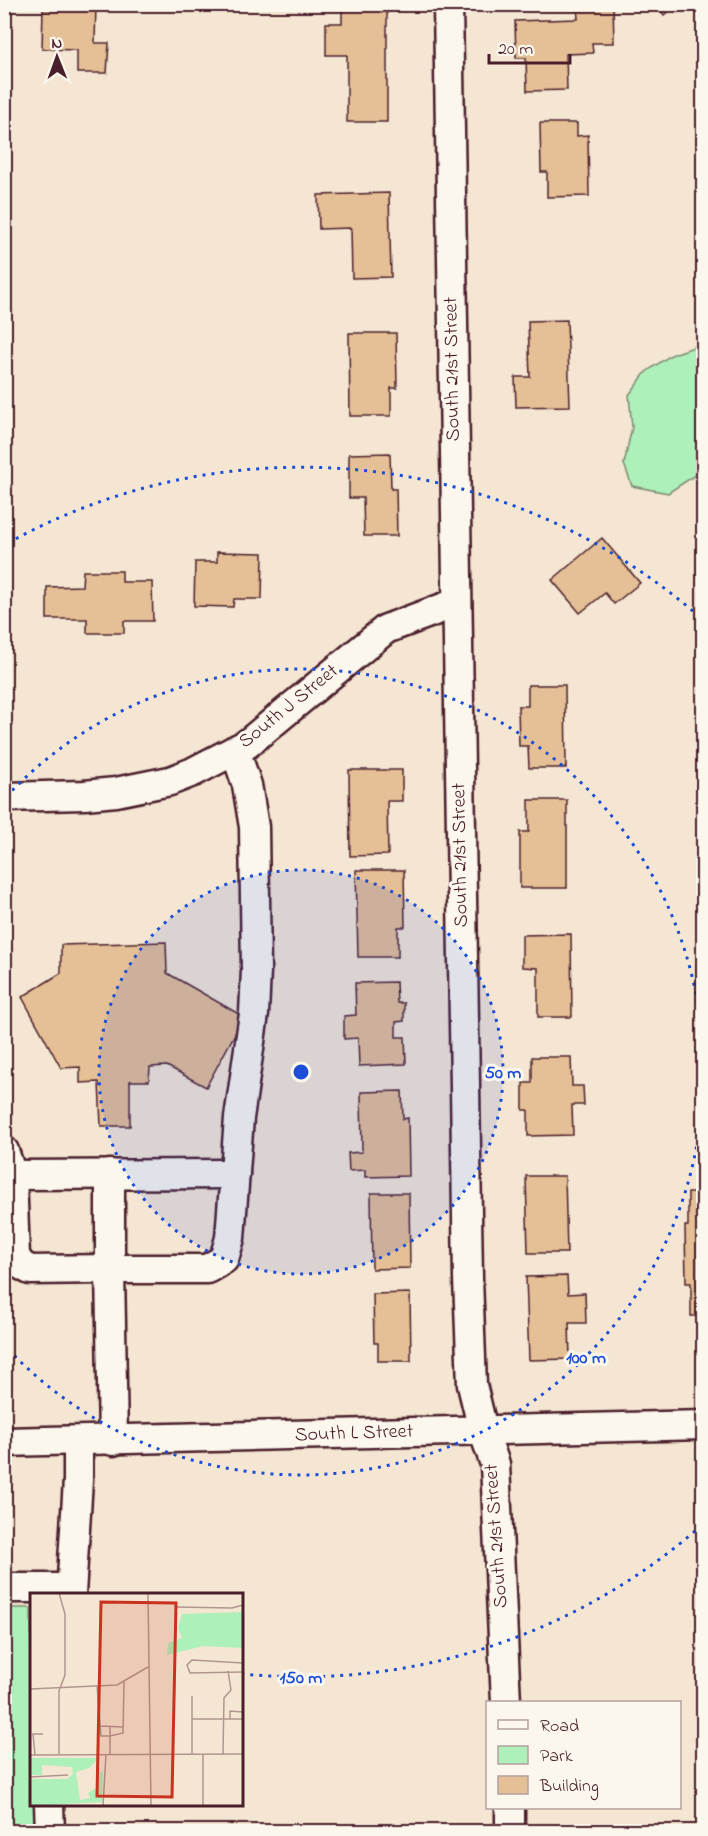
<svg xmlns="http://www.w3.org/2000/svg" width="708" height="1836" font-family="'Indie Flower',sans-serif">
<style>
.green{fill:#adf0b9;stroke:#7c8872;stroke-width:1.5}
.building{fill:#e5bf95;stroke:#4a1f2b;stroke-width:1.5}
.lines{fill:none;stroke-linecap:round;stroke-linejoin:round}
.minor-casing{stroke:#4a1f2b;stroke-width:33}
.minor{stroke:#fbf7ec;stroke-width:28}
.ring{fill:none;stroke:#1d4ed8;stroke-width:3;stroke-dasharray:3 6}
.labels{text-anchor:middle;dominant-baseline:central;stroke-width:6;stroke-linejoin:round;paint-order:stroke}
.street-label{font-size:20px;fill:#4a1f2b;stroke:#fbf7ec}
.inset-road{fill:none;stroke:#b0968f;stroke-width:1.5}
.view{fill:#c8321e;fill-opacity:0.15;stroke:#c8321e;stroke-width:3}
.inset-edge{fill:none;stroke:#4a1f2b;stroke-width:3}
.centre{fill:#1d4ed8;stroke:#fbf7ec;stroke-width:3}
.ring-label{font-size:18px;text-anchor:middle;font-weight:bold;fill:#1d4ed8;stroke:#fbf7ec;stroke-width:6;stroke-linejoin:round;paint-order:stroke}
</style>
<rect width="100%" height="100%" fill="#f4e6d2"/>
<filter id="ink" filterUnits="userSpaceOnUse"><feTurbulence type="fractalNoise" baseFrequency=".0167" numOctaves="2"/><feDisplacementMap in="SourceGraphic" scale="12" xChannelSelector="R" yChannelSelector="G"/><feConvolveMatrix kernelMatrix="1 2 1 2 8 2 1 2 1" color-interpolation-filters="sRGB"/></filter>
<g filter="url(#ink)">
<g class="green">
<path d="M699 345 704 347 703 470 668 493 632 486 624 464 632 427 629 395 646 372 671 355Z"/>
<path d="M5 1608H31L32 1804 48 1805 47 1831H5L4 1743 9 1742 8 1614 5 1613Z"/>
</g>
<g class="building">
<path d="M70 4H96L95 43H109L107 73H77V50L42 49 43 9 70 10Z"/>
<path d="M342 4H387V122H347V55H326V23H342Z"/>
<path d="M577 4H613L614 43H592L593 53 566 54 567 90 527 91 526 58H516L515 21 578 19Z"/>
<path d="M656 4H678L664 15Z"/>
<path d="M540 123H577V136L588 135 589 196 547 197V172H541Z"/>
<path d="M389 193 391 277 352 278 351 228 319 229 318 195Z"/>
<path d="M567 320 570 406 516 407 515 377H530L528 321Z"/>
<path d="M349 333H396L397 388H391V416H350Z"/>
<path d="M390 453 391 489H396L397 536H364L363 498H349V454Z"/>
<path d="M602 538 640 583 614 604 605 593 580 613 552 580Z"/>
<path d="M217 552 263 553 262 599H234L233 607 194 606 195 562H217Z"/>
<path d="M83 571H122V582H152L153 621H124V633H87V619H47V587L82 586Z"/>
<path d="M528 685H565L566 768H529L528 746H519L518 706H528Z"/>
<path d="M349 770H402V801H387L388 855 350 856Z"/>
<path d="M529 800H567V888H520V832H529Z"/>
<path d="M356 870H404L405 927H398V957H358Z"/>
<path d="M571 934 572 1017H538V968L522 967V935Z"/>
<path d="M166 942 167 973 244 1017 206 1087 167 1066 150 1067 149 1081H130V1126H101L99 1082 80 1083V1067L61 1068 22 997 61 973V945Z"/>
<path d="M697 965H704V1001H698Z"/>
<path d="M396 982 397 1003H404V1021L396 1022V1037H405L406 1064 359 1066 358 1038 344 1039V1016L356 1015 355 983Z"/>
<path d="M532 1057H571L572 1086H583L584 1105H572L573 1135 528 1136V1110H523V1083H532Z"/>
<path d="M402 1091 403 1119 408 1118 409 1176 365 1177V1170L349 1171 348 1153 362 1152 361 1092Z"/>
<path d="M526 1176H565L567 1253H528Z"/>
<path d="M371 1193H409L410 1268 372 1269Z"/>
<path d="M688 1193H704V1316H691V1283H686L685 1226H688Z"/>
<path d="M567 1276 568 1294 585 1293 586 1323H569L570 1359 529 1360 526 1277Z"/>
<path d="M410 1293 411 1361H378V1343H374L373 1294Z"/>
</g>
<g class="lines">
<g class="minor-casing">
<g id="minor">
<path d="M448 4 468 1278 472 1385 483 1430 495 1464 506 1702"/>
<path d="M4 797 84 795 116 792 170 781 193 772 247 744 386 629 456 603"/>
<path d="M4 1151 12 1175 15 1256 21 1265 30 1270 110 1269V1174"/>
<path d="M12 1175 235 1174"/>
<path d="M113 1441 110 1269H207L224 1259 230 1238 239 1118 254 1014 256 970 254 827 247 785 235 750"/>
<path d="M4 1442 704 1425"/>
<path d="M4 1588H71"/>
<path d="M71 1594 78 1480V1441"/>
<path d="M49 1804 50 1832"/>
<path d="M510 1808V1832"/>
</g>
</g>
<use href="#minor" class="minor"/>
</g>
</g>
<circle cx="301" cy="1072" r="202" fill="#1d4ed8" fill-opacity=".12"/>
<g class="ring">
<circle cx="301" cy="1072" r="202"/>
<path d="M703 1093A403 403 0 0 1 6 1347M6 797A403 403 0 0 1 703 1051"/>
<path d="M702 1525A605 605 0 0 1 243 1674M8 543A605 605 0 0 1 702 619"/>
</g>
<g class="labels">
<g class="street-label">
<text transform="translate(453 369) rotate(-91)">South 21st Street</text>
<text transform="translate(289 707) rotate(-39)">South J Street</text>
<text transform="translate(461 855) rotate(-91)">South 21st Street</text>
<text transform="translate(354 1434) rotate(-2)">South L Street</text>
<text transform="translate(497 1536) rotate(-94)">South 21st Street</text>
</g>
</g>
<g transform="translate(30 1593)">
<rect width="213" height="213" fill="#f4e6d2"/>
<path d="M213 19V55L173 53 137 62 138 50 152 45 148 35 152 21ZM0 165H69L59 175 46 179 50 207 60 205 58 200 69 193 66 179H73L72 209 0 213V186H37L43 181 42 174 12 172V182H0Z" fill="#adf0b9"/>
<path class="inset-road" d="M118 0 121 213M146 14 202 15 213 12M213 70 162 67 157 72 160 80 213 79M67 93 71 143H80V133M0 96 87 92 118 74M162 126H213M200 126V118L213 119M70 133 93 134M29 161V98L35 82V21L29 0M80 161V143L93 140 94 89M162 161V103M173 161V213M193 161 194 105 201 97 198 78M0 162 213 161M5 162 3 141H13M0 184 38 182M73 213 76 161"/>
<path class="view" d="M71 9 146 10 142 204 67 203Z"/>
<rect width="213" height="213" class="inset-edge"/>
</g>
<circle cx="301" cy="1072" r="9" class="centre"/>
<g class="ring-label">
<text x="503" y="1078">50 m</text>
<text x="586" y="1363">100 m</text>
<text x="301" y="1683">150 m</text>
</g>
<rect width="708" height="1836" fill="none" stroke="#fbf7ec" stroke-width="24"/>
<rect x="12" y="12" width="684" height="1812" fill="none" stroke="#4a1f2b" stroke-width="2" filter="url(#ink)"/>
<rect x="486" y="1701" width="195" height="108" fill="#fbf7ec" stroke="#b4a19f" stroke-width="1.5"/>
<rect x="498" y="1720" width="30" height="9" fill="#fbf7ec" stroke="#b4a19f" stroke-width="1.5"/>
<text x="540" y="1731" font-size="18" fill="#4a1f2b">Road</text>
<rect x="498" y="1746" width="30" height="18" fill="#adf0b9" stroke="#b4a19f" stroke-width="1.5"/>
<text x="540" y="1761" font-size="18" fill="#4a1f2b">Park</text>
<rect x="498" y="1776" width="30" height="18" fill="#e5bf95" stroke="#b4a19f" stroke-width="1.5"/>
<text x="540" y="1791" font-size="18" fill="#4a1f2b">Building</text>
<g transform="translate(57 57) rotate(359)" stroke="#fbf7ec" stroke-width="4.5" paint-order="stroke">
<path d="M0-4.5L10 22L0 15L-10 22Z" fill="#4a1f2b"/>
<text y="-9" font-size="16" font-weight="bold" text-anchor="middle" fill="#4a1f2b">N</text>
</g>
<path d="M489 54v9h81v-9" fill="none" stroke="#4a1f2b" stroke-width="3"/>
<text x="498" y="54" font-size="18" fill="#4a1f2b" stroke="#fbf7ec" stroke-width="4.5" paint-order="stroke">20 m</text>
</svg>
